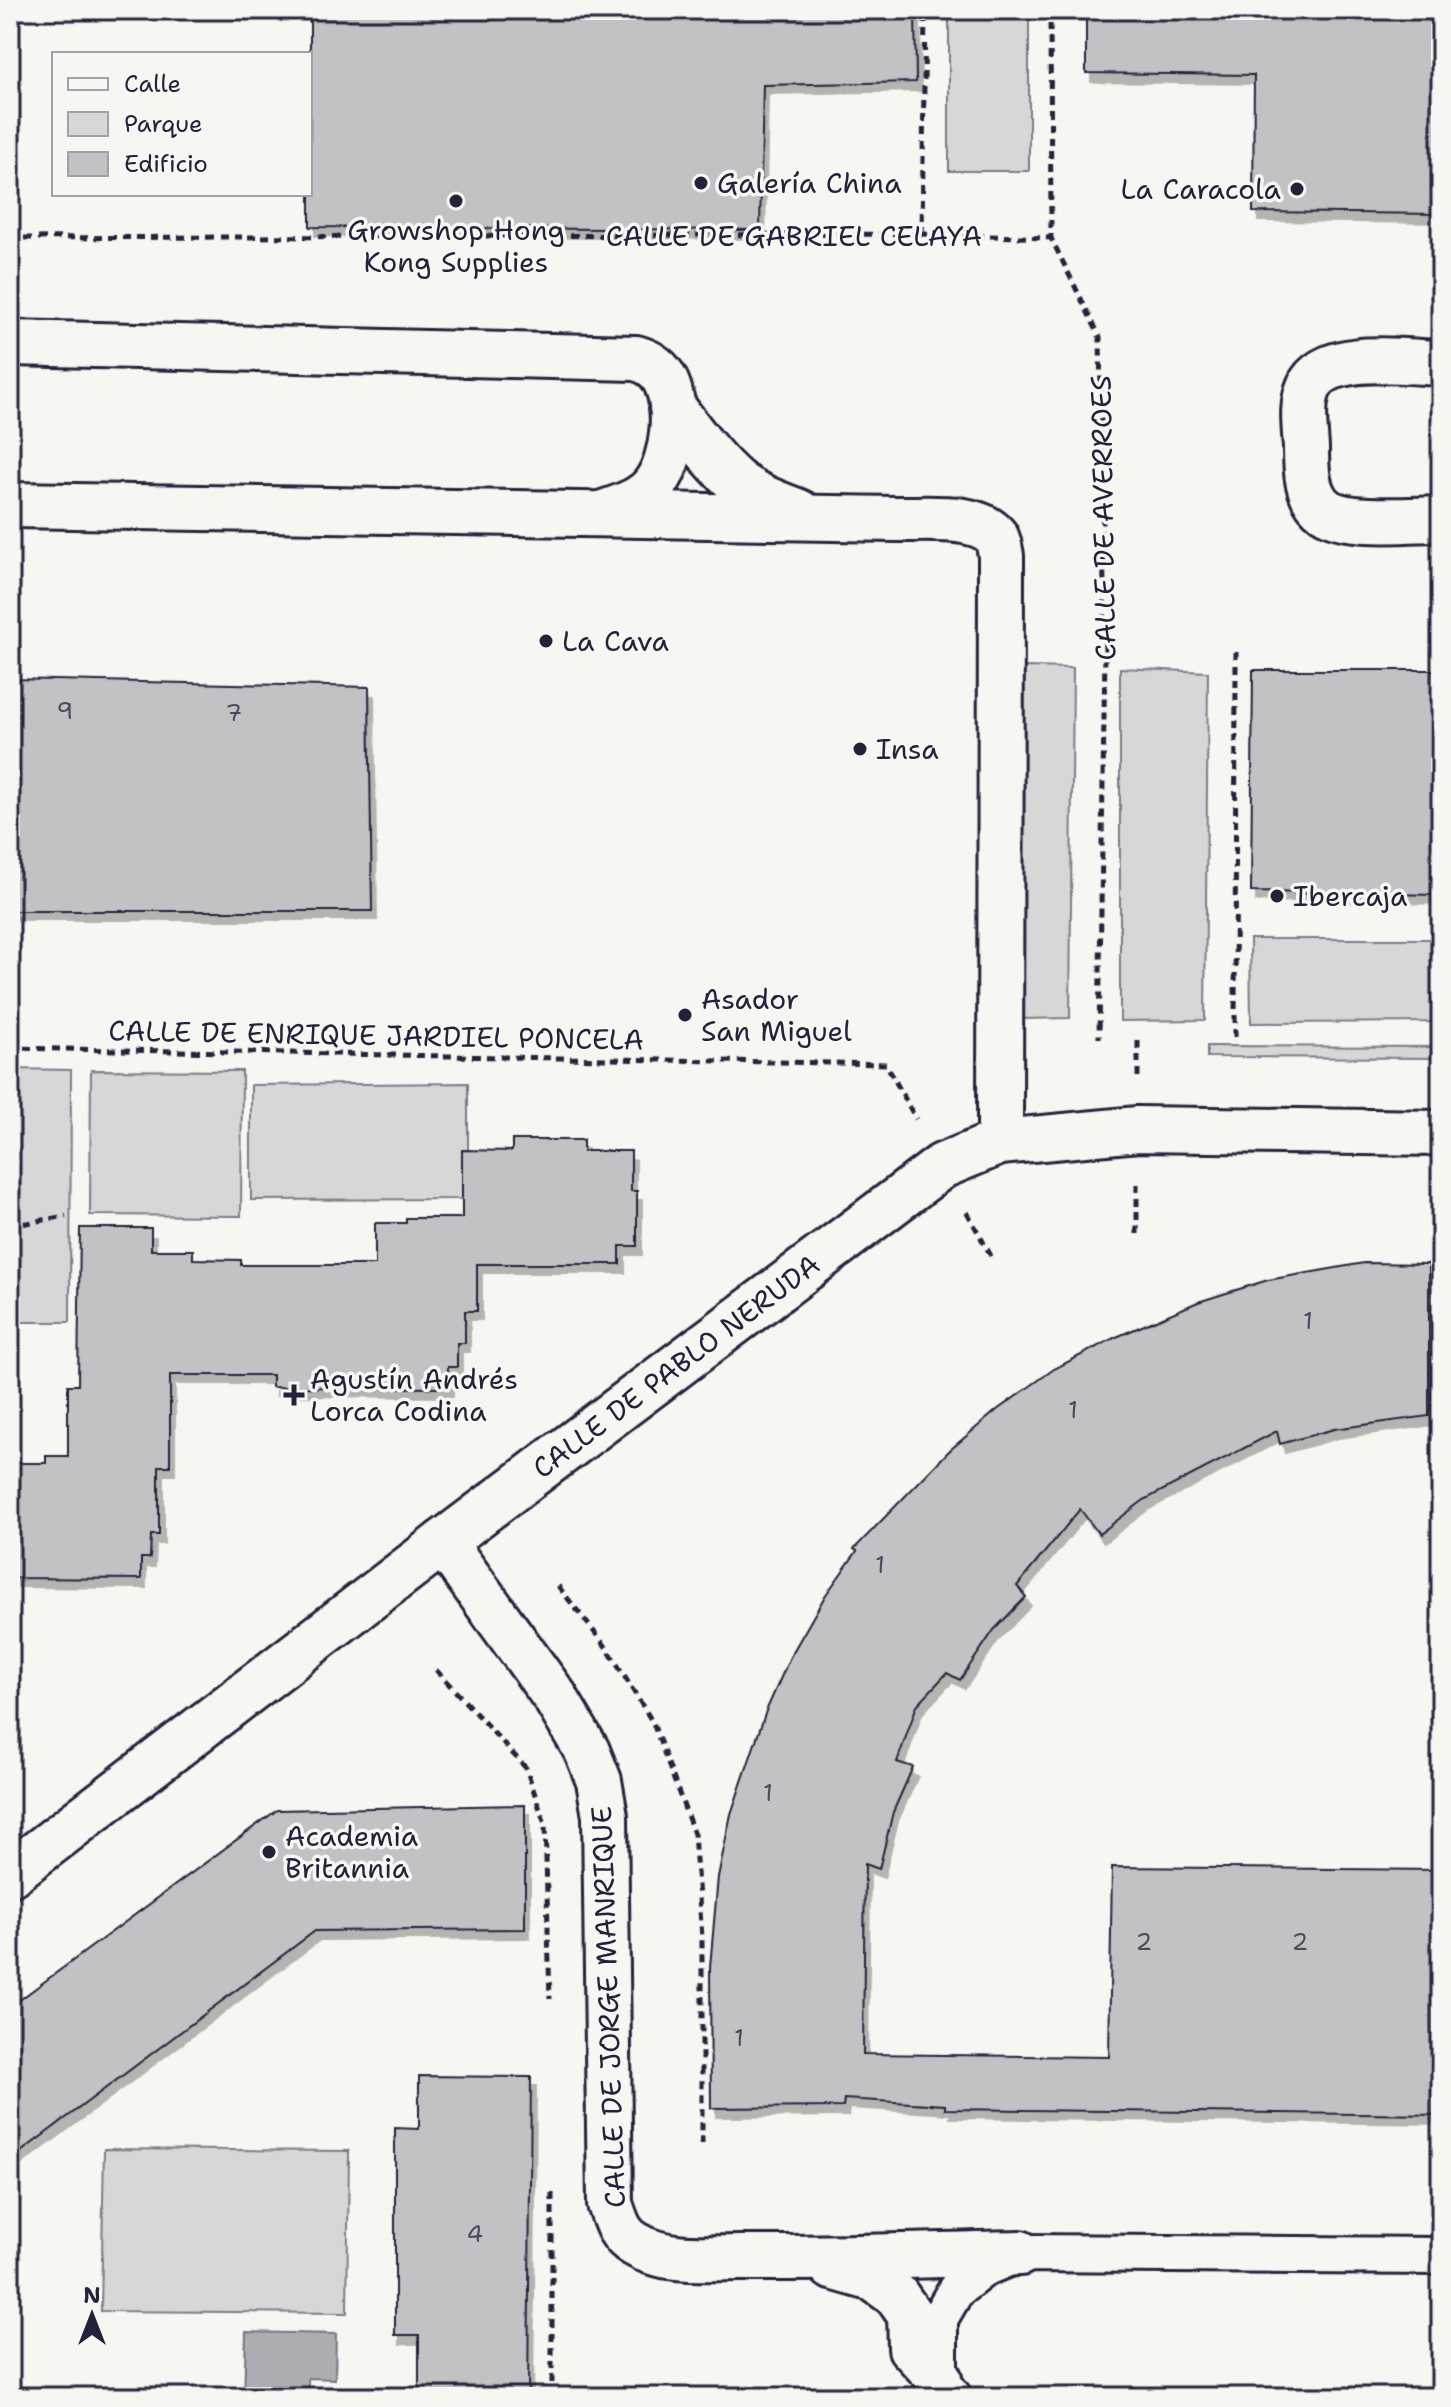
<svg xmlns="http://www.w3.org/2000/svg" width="1451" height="2407" font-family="'Shantell Sans',sans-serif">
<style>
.green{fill:#d7d7d7;stroke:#7c7c89;stroke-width:2}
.water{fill:#adadb3;stroke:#757583;stroke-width:2}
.building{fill:#c2c2c4;stroke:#22223b;stroke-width:2;filter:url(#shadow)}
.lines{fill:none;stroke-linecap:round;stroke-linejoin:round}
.lane-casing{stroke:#22223b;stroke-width:42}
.street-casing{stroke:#22223b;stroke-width:50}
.path{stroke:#22223b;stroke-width:5;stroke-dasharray:8 6;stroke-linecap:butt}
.lane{stroke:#f6f6f2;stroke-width:36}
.street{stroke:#f6f6f2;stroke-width:44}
.poi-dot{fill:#22223b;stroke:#f6f6f2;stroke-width:3}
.labels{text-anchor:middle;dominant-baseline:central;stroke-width:7;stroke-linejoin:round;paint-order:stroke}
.number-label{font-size:24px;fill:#4a4a5d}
.poi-label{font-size:28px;fill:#22223b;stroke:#f6f6f2;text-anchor:start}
.street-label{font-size:28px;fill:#22223b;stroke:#f6f6f2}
</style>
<defs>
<filter id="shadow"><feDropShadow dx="5" dy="9" stdDeviation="0" flood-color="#0004"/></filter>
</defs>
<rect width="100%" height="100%" fill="#f6f6f2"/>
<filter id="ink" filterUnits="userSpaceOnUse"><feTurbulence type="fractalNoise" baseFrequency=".0125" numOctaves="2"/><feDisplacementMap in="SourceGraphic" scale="16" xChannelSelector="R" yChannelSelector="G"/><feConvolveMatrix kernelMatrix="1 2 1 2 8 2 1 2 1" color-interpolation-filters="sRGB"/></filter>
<g filter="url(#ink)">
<g class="green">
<rect x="949" y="10" width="80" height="161"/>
<path d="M1023 667 1073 668 1070 1018 1021 1019Z"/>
<path d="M1120 668 1208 672 1205 1020 1120 1021Z"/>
<path d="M1250 939H1441V1022L1251 1023Z"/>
<path d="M1207 1046 1441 1047V1058L1207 1057Z"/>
<path d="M10 1069 71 1070 70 1322H10Z"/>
<path d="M91 1070 242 1071 241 1216 90 1215Z"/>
<path d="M468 1083V1199L251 1200V1085Z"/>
<path d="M104 2149 349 2151 347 2313 101 2311Z"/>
</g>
<path class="water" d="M246 2332 336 2334 335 2379 308 2378V2397H244Z"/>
<g class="building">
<path d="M310 10H915L916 82 763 85 760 230 310 227Z"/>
<path d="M1086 10H1441V214L1253 212 1254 75 1086 73Z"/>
<path d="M1253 670H1441V895L1251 892Z"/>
<path d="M10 679 369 687 372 911H10Z"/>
<path d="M512 1140H583V1151H631V1191H637V1246H620V1264H477V1311H465V1343H457V1367H448V1388L272 1387V1375H170V1466H159V1535H151L150 1558H141V1579L10 1578V1463H46V1456H68V1385H78L80 1228H151V1250H193V1259L241 1260V1265H375V1223H406V1218H462V1150L512 1151Z"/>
<path d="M1364 1263 1429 1264V1416L1334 1429 1280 1444 1277 1431 1144 1500 1099 1534 1080 1509 1017 1586 1026 1597 994 1630 960 1680 947 1673 917 1705 897 1762 913 1767 893 1812 879 1869 865 1864 863 2054 1109 2057 1112 1867 1441 1870V2115L945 2109V2105L844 2099 843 2107 711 2108 710 1967 718 1877 731 1814 766 1711 790 1657 825 1596 857 1551 854 1549 950 1450 997 1410 1054 1369 1114 1338 1198 1302 1268 1280Z"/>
<path d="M525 1805V1929L315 1931 10 2160V2007L277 1810Z"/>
<path d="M419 2076 531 2077 528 2396 419 2395V2335H395V2128L419 2129Z"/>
</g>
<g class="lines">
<g class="lane-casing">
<path id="lane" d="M953 2397 939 2378V2319L956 2290 984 2268 1020 2253 1441 2256"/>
</g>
<g class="street-casing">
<g id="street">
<path d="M10 343 636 358C647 361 655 365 662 375 680 402 674 458 655 484 643 501 620 507 601 514"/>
<path d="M1441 363C1406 362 1326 349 1309 387 1301 405 1305 429 1306 448 1306 469 1306 496 1325 510 1348 526 1413 519 1441 519"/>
<path d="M672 406C692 432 712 461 737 482 755 496 778 504 799 512"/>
<path d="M10 505 896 519C923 520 978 513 996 537 999 542 1000 550 1001 556L1000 1142"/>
<path d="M443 1542 555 1697 587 1751 599 1781 605 1816 610 2204C616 2221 619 2235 635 2244 667 2264 713 2257 749 2258 839 2259 929 2255 1020 2253"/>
<path d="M10 1874 443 1542 942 1166 1000 1142 1138 1129 1441 1133"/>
<path d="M832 2267 874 2279 896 2295 910 2315 911 2348 939 2378"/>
</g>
</g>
<g class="path">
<path d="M1050 10 1051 238 1100 337 1105 652 1099 1038"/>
<path d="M922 234 925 10"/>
<path d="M10 238 922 234 1051 238"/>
<path d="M1235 1037 1236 652"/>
<path d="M10 1048 886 1064 916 1119"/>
<path d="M1138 1077V1038"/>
<path d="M967 1212 991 1256"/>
<path d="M10 1226 66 1216"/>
<path d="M1137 1234V1183"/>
<path d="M558 1586 607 1648 653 1723 694 1834 702 1937V2144"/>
<path d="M436 1670 526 1768 545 1824 550 1999"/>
<path d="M552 2397V2193"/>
</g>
<use href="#lane" class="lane"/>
<use href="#street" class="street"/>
</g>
</g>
<g class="poi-dot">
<circle cx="701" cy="183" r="8"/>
<circle cx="1297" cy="189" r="8"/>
<circle cx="456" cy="201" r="8"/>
<circle cx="546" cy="641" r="8"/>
<circle cx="860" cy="749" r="8"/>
<circle cx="1277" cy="896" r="8"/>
<circle cx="685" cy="1015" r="8"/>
<path d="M290 1383h8v8h8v8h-8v8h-8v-8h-8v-8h8z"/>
<circle cx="269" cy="1852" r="8"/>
</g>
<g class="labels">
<g class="number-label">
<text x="65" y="711">9</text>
<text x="234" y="713">7</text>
<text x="1308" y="1321">1</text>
<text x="1073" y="1410">1</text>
<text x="880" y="1565">1</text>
<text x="768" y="1793">1</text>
<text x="1144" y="1942">2</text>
<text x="1300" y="1942">2</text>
<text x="739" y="2038">1</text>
<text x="475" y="2234">4</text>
</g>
<g class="poi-label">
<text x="717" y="183">Galería China</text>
<text x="1281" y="189" text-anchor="end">La Caracola</text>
<text x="456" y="230" text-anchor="middle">Growshop Hong<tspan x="456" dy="32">Kong Supplies</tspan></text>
<text x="562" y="641">La Cava</text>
<text x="876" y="749">Insa</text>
<text x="1293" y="896">Ibercaja</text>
<text x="701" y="999">Asador<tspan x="701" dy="32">San Miguel</tspan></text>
<text x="310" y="1379">Agustín Andrés<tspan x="310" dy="32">Lorca Codina</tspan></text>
<text x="285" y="1836">Academia<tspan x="285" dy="32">Britannia</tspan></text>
</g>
<g class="street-label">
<text x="794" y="236">CALLE DE GABRIEL CELAYA</text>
<text transform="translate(1103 518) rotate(-91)">CALLE DE AVERROES</text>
<text transform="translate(376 1035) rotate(1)">CALLE DE ENRIQUE JARDIEL PONCELA</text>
<text transform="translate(676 1366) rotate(-37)">CALLE DE PABLO NERUDA</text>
<text transform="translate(608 2007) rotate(-92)">CALLE DE JORGE MANRIQUE</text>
</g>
</g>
<rect width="1451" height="2407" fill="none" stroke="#f6f6f2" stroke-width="40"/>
<rect x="20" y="20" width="1411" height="2367" fill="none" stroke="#22223b" stroke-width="3" filter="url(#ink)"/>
<rect x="52" y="52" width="260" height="144" fill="#f6f6f2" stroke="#a1a1a9" stroke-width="2"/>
<rect x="68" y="78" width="40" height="12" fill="#f6f6f2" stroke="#a1a1a9" stroke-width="2"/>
<text x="124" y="92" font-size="24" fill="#22223b">Calle</text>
<rect x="68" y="112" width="40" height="24" fill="#d7d7d7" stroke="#a1a1a9" stroke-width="2"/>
<text x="124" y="132" font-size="24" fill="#22223b">Parque</text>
<rect x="68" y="152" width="40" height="24" fill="#c2c2c4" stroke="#a1a1a9" stroke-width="2"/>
<text x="124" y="172" font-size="24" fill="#22223b">Edificio</text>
<g transform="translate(92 2315)" stroke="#f6f6f2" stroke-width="6" paint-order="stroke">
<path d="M0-6L14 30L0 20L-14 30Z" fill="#22223b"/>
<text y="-12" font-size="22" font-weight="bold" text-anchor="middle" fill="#22223b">N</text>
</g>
</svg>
